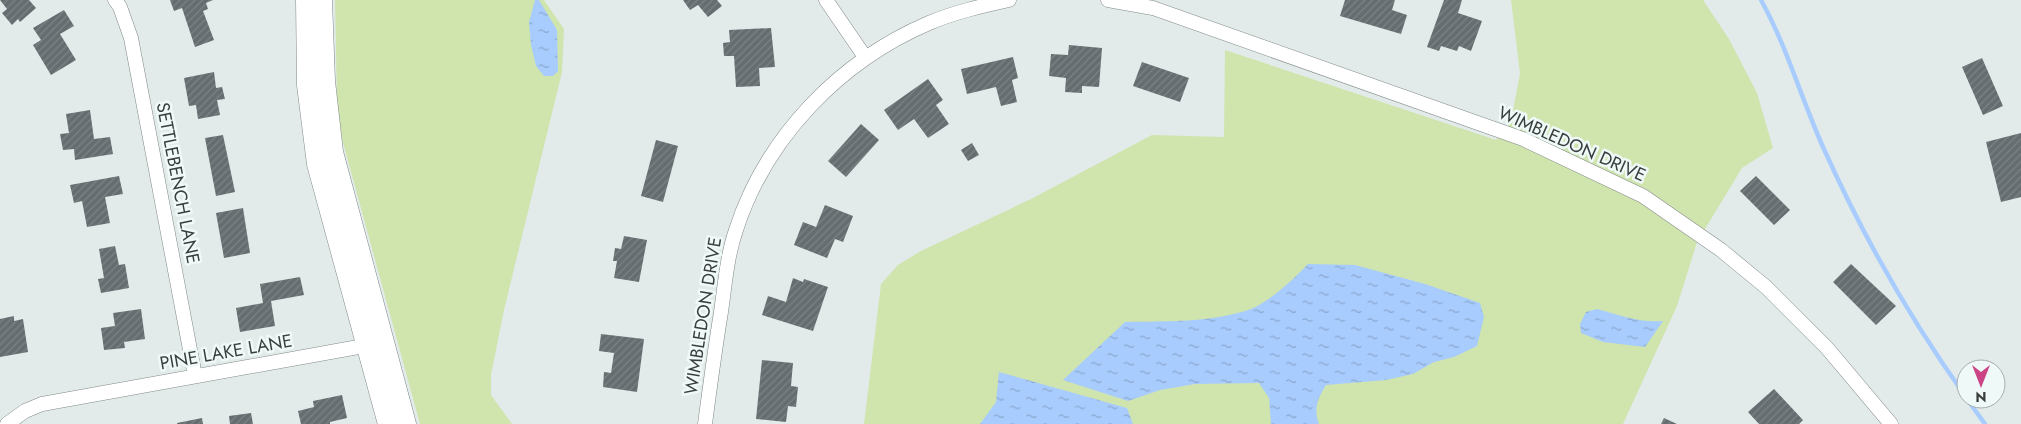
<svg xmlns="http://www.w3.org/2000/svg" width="2021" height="424" font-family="Jost,sans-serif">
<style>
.green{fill:#d0e4ae}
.water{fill:url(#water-ripples)}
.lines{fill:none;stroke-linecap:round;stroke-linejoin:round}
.stream{stroke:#a8ccfd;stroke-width:4.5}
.building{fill:url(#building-hatch)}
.street-casing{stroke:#818a89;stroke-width:15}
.secondary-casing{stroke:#818a89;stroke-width:21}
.street{stroke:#fff;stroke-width:14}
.secondary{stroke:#fff;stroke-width:20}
.labels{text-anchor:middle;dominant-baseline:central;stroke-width:5;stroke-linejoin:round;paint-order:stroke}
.street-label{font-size:18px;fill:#3a3e3d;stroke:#eff9f8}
</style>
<defs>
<pattern id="water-ripples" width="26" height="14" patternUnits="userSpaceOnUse" patternTransform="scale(1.25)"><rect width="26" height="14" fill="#a8ccfd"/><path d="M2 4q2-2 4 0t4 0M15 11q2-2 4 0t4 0" fill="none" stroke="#8aa7ce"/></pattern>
<pattern id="building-hatch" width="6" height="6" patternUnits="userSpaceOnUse" patternTransform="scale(1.25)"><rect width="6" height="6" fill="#656d70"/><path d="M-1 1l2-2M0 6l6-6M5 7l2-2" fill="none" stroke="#7d8385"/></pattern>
</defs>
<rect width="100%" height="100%" fill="#e2ebea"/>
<g class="green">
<path d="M335 0H544L564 29 562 72 504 310 491 375V395L512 424H420L342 139 337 102Z"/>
<path d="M1511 0H1703L1729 39 1757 93 1773 148 1742 168 1697 242 1677 306 1623 424H864L881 284 898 265 921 251 1031 199 1152 135 1224 137 1225 50 1496 140 1511 122 1520 73Z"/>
</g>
<g class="water">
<path d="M535 0H539L557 30 558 71 553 76H544L536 66 531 45 529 22Z"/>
<path d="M1308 264 1355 265 1425 284 1480 303 1484 317 1477 346 1454 357 1434 362 1413 374 1386 380 1326 385C1318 398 1313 409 1319 424H1271L1269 398 1259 383 1195 384 1160 390 1128 401 1063 380 1125 322C1167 321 1211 323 1251 309 1268 303 1296 277 1308 264Z"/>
<path d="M1597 309C1620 315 1639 323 1663 321L1645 347 1603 342 1581 333 1580 324 1586 312Z"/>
<path d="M999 372 1127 408 1133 424H980L996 402Z"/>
</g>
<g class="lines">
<g class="stream">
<path d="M1761 0C1787 47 1801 98 1823 147 1862 234 1910 319 1966 397"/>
<path d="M1967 399 1985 424"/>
</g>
</g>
<g class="building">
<path d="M0 0H29L36 8 20 22 18 19 12 25 2 13 7 9Z"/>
<path d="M170 0H213L206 3 208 9 203 11 214 40 195 47 182 8 174 11Z"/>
<path d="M683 0H717L722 6 708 17 698 5 690 10Z"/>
<path d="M1345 0H1395L1392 10 1407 15 1401 34 1340 16Z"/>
<path d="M1444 0H1462L1458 13 1482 21 1471 51 1459 46 1457 51 1441 46 1439 51 1427 47Z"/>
<path d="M64 10 74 26 60 34 76 60 51 75 33 45 41 40 33 28Z"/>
<path d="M771 28 775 67 759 68 760 86 736 87 734 56H724L723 43 730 42 729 30Z"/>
<path d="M1069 45 1102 48 1099 87 1082 86V93L1065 92 1066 78 1049 76 1051 54 1068 55Z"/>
<path d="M1013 57 1018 78 1012 80 1017 102 1001 106 996 87 967 94 961 69Z"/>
<path d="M1982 58 2003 106 1983 115 1962 67Z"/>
<path d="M1142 62 1189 78 1180 102 1133 86Z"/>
<path d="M214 72 216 88 222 87 225 99 217 100 220 115 198 119 196 105 189 106 184 78Z"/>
<path d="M928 79 943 100 936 105 949 124 928 138 914 119 898 130 884 110Z"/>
<path d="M90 110 94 139 110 137 113 154 75 160 74 149 63 150 60 134 69 133 66 114Z"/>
<path d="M861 124 879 140 846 177 828 161Z"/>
<path d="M2021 133V197L2001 202 1986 142Z"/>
<path d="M223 135 235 192 216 196 205 138Z"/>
<path d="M656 140 678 146 663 202 641 196Z"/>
<path d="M972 143 979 155 968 161 961 150Z"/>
<path d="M119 176 123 194 105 197 110 223 87 227 82 201 74 203 70 185Z"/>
<path d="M1756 176 1790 210 1774 225 1740 191Z"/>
<path d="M825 205 853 216 843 242 835 239 827 258 794 245 803 222 816 227Z"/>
<path d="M243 208 250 253 224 258 216 213Z"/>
<path d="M624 236 647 240 639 282 614 278 617 261H613L615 248 621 249Z"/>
<path d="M115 246 119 265 125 264 129 288 101 293 98 279 104 278 99 249Z"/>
<path d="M1851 264 1896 306 1876 325 1833 282Z"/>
<path d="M300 277 304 295 271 301 275 326 240 332 236 308 263 303 260 284Z"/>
<path d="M793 278 803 282 804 279 828 287 813 331 762 315 768 296 786 302Z"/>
<path d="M141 309 145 339 124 342 125 348 104 350 101 328 115 326 113 313Z"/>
<path d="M14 316V321L23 319 28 352 0 357V319Z"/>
<path d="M601 334 644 339 637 392 603 387 604 372 611 373 614 353 599 351Z"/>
<path d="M762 360 793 363 791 386 798 387 796 407 788 406 786 422 756 419Z"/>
<path d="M1774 389 1803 420 1799 424H1759L1748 412Z"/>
<path d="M342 395 347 418 330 422V424H301L298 411 314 407 313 401Z"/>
<path d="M251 413 253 424H230L229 416Z"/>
<path d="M202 418 203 424H177V423Z"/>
<path d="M1664 418 1677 424H1661Z"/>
</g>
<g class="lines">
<g class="street-casing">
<g id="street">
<path d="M115 0 120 7 131 38 195 376"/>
<path d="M826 0 865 57"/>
<path d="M1108 0 1153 8 1523 139 1643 196 1721 250 1766 287 1827 348 1891 424"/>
<path d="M7 424 25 411 42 404 375 344"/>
<path d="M705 424C710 386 715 349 721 312 725 284 727 256 736 230 766 137 840 61 929 23 955 12 982 6 1009 0"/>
</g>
</g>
<g class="secondary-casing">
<g id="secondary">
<path d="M306 0 307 85 317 164 388 424"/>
<path d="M322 0 325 81 333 152 406 424"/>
</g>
</g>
<use href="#street" class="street"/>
<use href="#secondary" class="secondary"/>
</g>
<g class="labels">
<g class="street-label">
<text transform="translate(1572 144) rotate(24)">WIMBLEDON DRIVE</text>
<text transform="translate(178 183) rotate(79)">SETTLEBENCH LANE</text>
<text transform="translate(703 316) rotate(-81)">WIMBLEDON DRIVE</text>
<text transform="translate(226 352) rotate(-10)">PINE LAKE LANE</text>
</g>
</g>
<g transform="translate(1981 384) rotate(180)"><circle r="24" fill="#eff9f8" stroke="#a7aead"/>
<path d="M0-4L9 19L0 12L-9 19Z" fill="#cb4485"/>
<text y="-8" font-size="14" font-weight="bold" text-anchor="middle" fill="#3a3e3d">N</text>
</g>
</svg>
